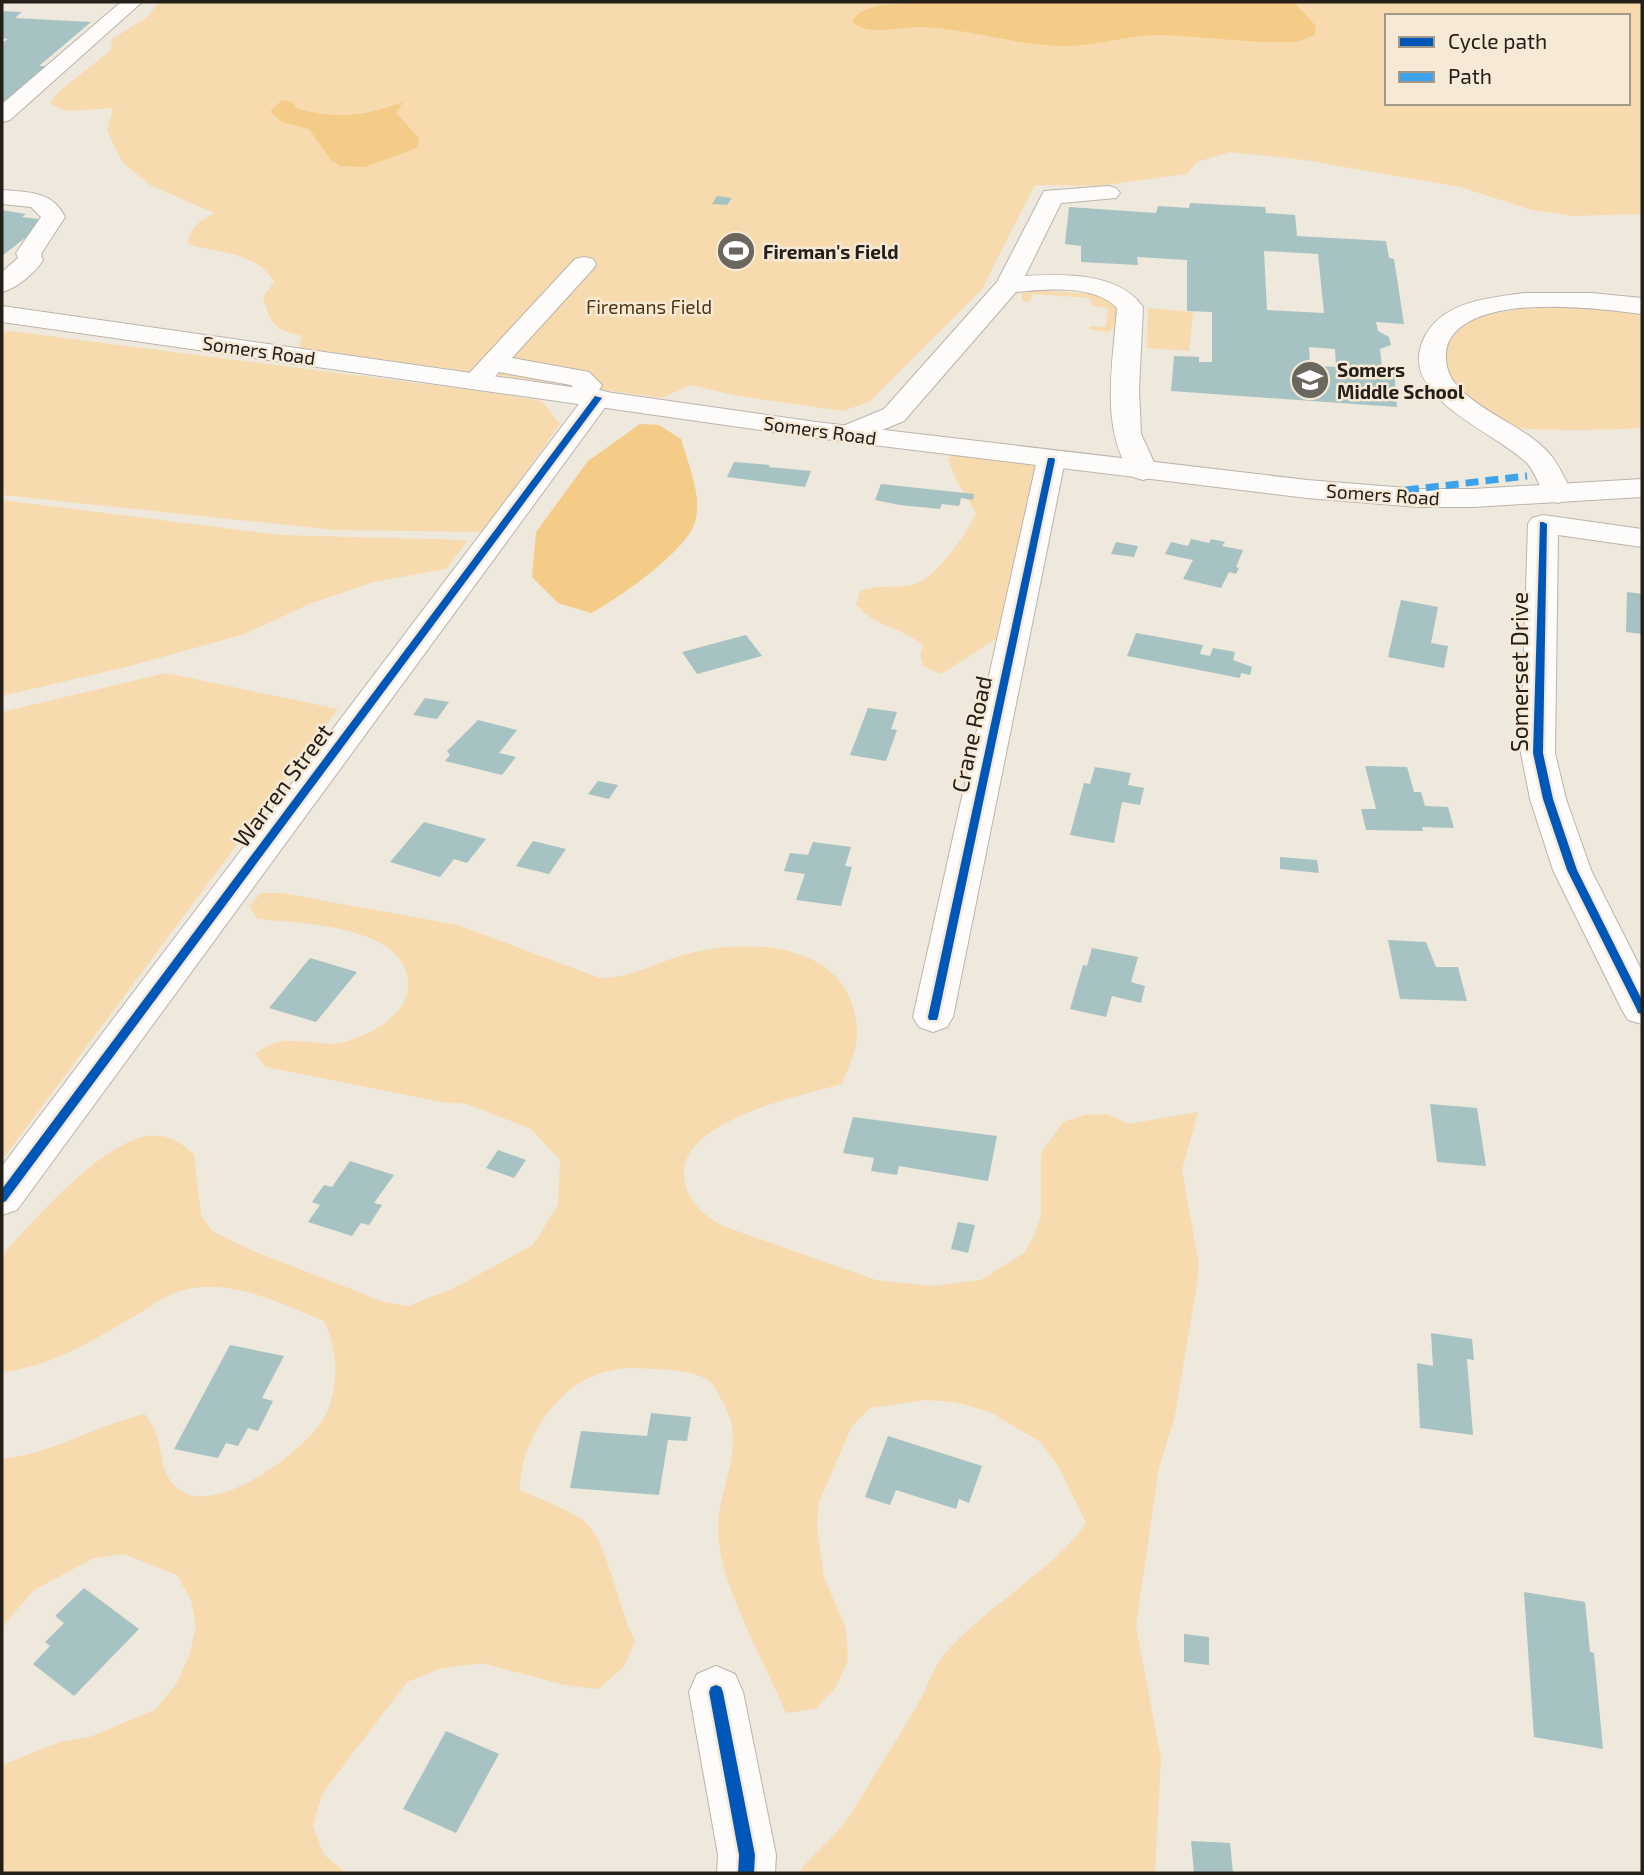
<svg xmlns="http://www.w3.org/2000/svg" width="1644" height="1875" font-family="'Exo 2',sans-serif">
<style>
.green{fill:#f7dbaf;fill-rule:evenodd}
.water{fill:#f5cb88}
.building{fill:#a6c2c2;fill-rule:evenodd}
.lines{fill:none;stroke-linecap:round;stroke-linejoin:round}
.minor-casing{stroke:#bab4ac;stroke-width:2}
.major-casing{stroke:#bab4ac;stroke-width:2}
.minor{fill:#fdfcfa;fill-rule:evenodd}
.major{fill:#fdfcfa;fill-rule:evenodd}
.quiet{stroke:#3ea2ea;stroke-width:7;stroke-dasharray:13 7;stroke-linecap:butt}
.cycleway-casing{stroke:#f6e9d6;stroke-width:5}
.cycleway{fill:#0057b8;fill-rule:evenodd}
.labels{text-anchor:middle;dominant-baseline:central;stroke-width:5;stroke-linejoin:round;paint-order:stroke}
.far-poi-label{font-size:19px;font-weight:bold;fill:#242019;stroke:#f6e9d6;text-anchor:start}
.far-park-label{font-size:19px;fill:#4e3810;stroke:#f6e9d6}
.far-street-label{font-size:19px;fill:#242019;stroke:#f6e9d6}
.street-label{font-size:23px;fill:#242019;stroke:#f6e9d6}
</style>
<rect width="100%" height="100%" fill="#efe8dd"/>
<g class="green">
<path d="M159 2H1642V214L1573 216 1532 210 1460 187 1304 160 1230 152 1197 162 1187 174 1098 186 1035 185 982 289 869 402 843 411 738 396 691 385 662 398 299 348 302 336C274 329 271 326 263 297L274 282C259 252 216 253 188 244 190 226 200 221 214 213L150 185 122 162 107 131 113 108 65 111 50 104 57 93 111 50 112 39 147 17ZM1387 16H1628V103H1387Z"/>
<path d="M1034 290 1096 294 1118 306 1116 327 1108 332 1089 329 1091 326 1106 327 1108 308 1092 306 1090 298 1032 294 1030 301 1022 302V294Z"/>
<path d="M1535 306 1612 308 1642 312V428C1616 429 1526 434 1505 424 1482 412 1464 393 1445 376V336L1470 318Z"/>
<path d="M1148 308 1193 312 1189 351 1147 348Z"/>
<path d="M10 331 495 393 542 401 560 424 483 532 334 530 2 495V332Z"/>
<path d="M959 453 1037 465 996 639 941 674 923 666 920 656 923 645C903 628 871 625 856 604L860 591C878 584 896 589 915 584 936 578 968 532 976 513L955 478 948 458Z"/>
<path d="M2 500 280 535 468 540 446 569 374 582 309 604 245 634 126 667 2 696Z"/>
<path d="M166 673 338 709 2 1160V712Z"/>
<path d="M261 893H282L458 925 600 978C632 978 656 962 687 954 755 936 855 944 857 1033 858 1049 847 1069 842 1084 800 1096 670 1122 685 1183 691 1205 704 1215 723 1226L876 1280 931 1286 981 1280 1024 1253 1034 1236 1041 1216V1153L1063 1122 1085 1115 1107 1114 1128 1124 1198 1112 1182 1170 1199 1265 1197 1285 1174 1420 1159 1467 1136 1626 1161 1758 1155 1873H798C816 1850 839 1835 854 1809 874 1775 895 1743 915 1709 926 1692 932 1668 945 1653 986 1606 1054 1570 1086 1523L1058 1466 1040 1442 990 1412 955 1402 925 1400 870 1408 852 1426 819 1502 817 1526 824 1577 846 1629 848 1660 836 1687 816 1709 786 1713C767 1668 739 1619 725 1572 720 1554 716 1532 719 1514 726 1472 746 1437 720 1397 717 1392 713 1383 708 1380 692 1370 669 1370 651 1369 616 1365 584 1374 559 1400 537 1422 519 1459 520 1490 537 1498 577 1512 588 1525 609 1548 619 1610 635 1641L624 1667 598 1689 565 1685 481 1663 439 1669 407 1682 322 1794 313 1826 324 1855 347 1873H2V1765L60 1742 90 1737 156 1709 176 1684 189 1656 196 1627 191 1600 177 1575 123 1554 92 1559 34 1590 2 1627V1459C52 1454 96 1425 145 1414 149 1420 154 1427 156 1433 164 1455 159 1479 185 1493 223 1512 310 1448 326 1414 340 1386 337 1347 324 1321 281 1303 222 1274 175 1293 162 1298 150 1307 138 1314 93 1340 54 1366 2 1372V1255C33 1222 112 1127 162 1136 175 1138 184 1146 194 1154L201 1215 212 1231 251 1250 384 1302 408 1306 456 1287 533 1245 558 1205 560 1160 531 1129 467 1104 441 1102 266 1067 255 1053C261 1050 268 1045 274 1043 295 1036 322 1048 344 1042 367 1036 392 1023 404 1002 409 992 410 982 406 971 391 925 298 923 257 919L249 906Z"/>
</g>
<g class="water">
<path d="M929 2H1294L1316 26 1315 35 1297 42C1251 44 1204 36 1158 35 1126 35 1095 47 1062 46 1014 45 967 28 919 27 901 27 865 37 852 21 864 0 907 5 929 2Z"/>
<path d="M282 100 293 102 296 108C337 120 364 116 403 102L396 113 419 138 417 148 365 167 340 166 331 160 309 129 282 122 270 112Z"/>
<path d="M640 424 659 425 681 439C688 464 704 499 694 525 684 552 617 600 591 613L558 603 532 577 536 532 588 461Z"/>
</g>
<g class="building">
<path d="M2 11 22 12 15 18 91 22 39 66H47L2 105V43L8 39 2 38Z"/>
<path d="M717 196 732 198 727 205 712 204Z"/>
<path d="M1190 203 1265 207 1266 213 1295 215 1297 236 1386 241 1389 258 1394 259 1404 324 1376 322 1378 331 1389 337 1391 345 1380 349 1382 368 1394 369 1397 407 1171 391 1174 356 1199 357V362H1212V312L1187 311V260L1137 257 1138 265 1081 262V246L1065 244 1069 207 1156 213 1158 206 1189 208ZM1264 251 1318 254 1324 313 1267 310ZM1309 347 1335 349 1336 367 1310 365Z"/>
<path d="M2 210 26 214 22 217 48 220 2 256Z"/>
<path d="M734 462 770 465 769 467 811 471 805 487 727 477Z"/>
<path d="M881 484 974 494 973 500 961 498 959 506 942 504 940 509 900 505 875 500Z"/>
<path d="M1191 539 1209 543 1211 539 1225 542 1222 546 1243 550 1236 567 1239 568 1236 574 1229 572 1221 588 1183 579 1193 560 1165 554 1171 542 1188 546Z"/>
<path d="M1116 542 1138 546 1134 557 1111 554Z"/>
<path d="M1627 592 1642 594V634L1626 632Z"/>
<path d="M1401 600 1438 607 1431 643 1448 646 1444 668 1388 657Z"/>
<path d="M1136 633 1203 645 1200 654 1210 656 1213 648 1235 652 1233 660 1252 667 1250 675 1241 673 1240 678 1127 656Z"/>
<path d="M746 635 762 656 697 674 682 652Z"/>
<path d="M425 698 449 702 437 719 413 715Z"/>
<path d="M868 708 897 712 891 729 897 730 886 761 850 755Z"/>
<path d="M478 720 517 730 499 753 516 757 502 775 445 761 450 755 447 751Z"/>
<path d="M1365 766 1407 767 1414 792H1421L1425 806 1448 807 1454 828 1422 827 1423 831 1366 830 1361 809H1376Z"/>
<path d="M1095 767 1131 773 1128 785 1144 788 1140 805 1122 802 1114 843 1070 835 1084 783 1090 784Z"/>
<path d="M598 781 618 785 609 799 588 794Z"/>
<path d="M424 822 486 839 467 863 454 859 440 877 390 862Z"/>
<path d="M533 841 566 849 549 874 516 866Z"/>
<path d="M813 842 851 847 845 866 852 867 841 906 796 900 805 874 784 871 790 853 808 855Z"/>
<path d="M1280 857 1317 860 1319 873 1280 869Z"/>
<path d="M1388 940 1426 942 1436 967H1458L1467 1001 1400 999Z"/>
<path d="M1092 948 1138 957 1131 982 1145 986 1141 1003 1112 996 1106 1017 1070 1009 1083 965 1087 966Z"/>
<path d="M310 958 357 972 316 1022 269 1008Z"/>
<path d="M1430 1104 1477 1108 1486 1166 1437 1162Z"/>
<path d="M853 1117 997 1136 988 1181 899 1166 897 1175 871 1171 874 1158 843 1153Z"/>
<path d="M498 1150 526 1160 514 1178 486 1168Z"/>
<path d="M350 1161 394 1175 374 1203 382 1205 369 1225 361 1223 352 1236 308 1222 320 1205 312 1202 324 1185 332 1187Z"/>
<path d="M958 1222 975 1225 968 1253 951 1249Z"/>
<path d="M1431 1333 1472 1339 1474 1360 1467 1359 1473 1435 1420 1428 1417 1363 1433 1366Z"/>
<path d="M230 1345 284 1356 262 1398 273 1401 258 1431 248 1428 238 1446 226 1443 218 1458 174 1449Z"/>
<path d="M651 1413 691 1417 687 1441 668 1440 659 1495 570 1488 581 1431 647 1436Z"/>
<path d="M888 1436 982 1466 969 1503 959 1499 956 1509 896 1490 890 1505 865 1497Z"/>
<path d="M84 1588 139 1629 74 1696 33 1664 50 1646 45 1642 64 1623 55 1616Z"/>
<path d="M1524 1592 1585 1602 1590 1652 1594 1653 1603 1749 1534 1737Z"/>
<path d="M1184 1634 1209 1637V1665L1184 1662Z"/>
<path d="M446 1731 499 1754 456 1833 403 1809Z"/>
<path d="M1191 1841 1230 1843 1233 1873H1194Z"/>
</g>
<g class="lines">
<g class="minor-casing">
<g id="minor">
<path d="M121 2H142L10 120 2 122V104Z"/>
<path d="M1108 186 1116 188 1120 193 1116 198 1061 203 1025 276C1063 274 1119 272 1143 307L1139 390 1141 434 1158 471 1153 477 1143 480 1133 477C1099 429 1113 364 1117 308 1095 284 1045 289 1016 292L904 421 858 440 848 442 838 440 834 434 838 428 884 409 997 282 1044 191Z"/>
<path d="M2 190C27 192 53 191 65 217L41 254 43 260C35 273 17 288 2 292V272L18 258 16 253 41 217 31 207 2 204Z"/>
<path d="M584 257 593 259 596 264 593 269 512 358 589 372 602 385 599 390 608 392 612 398 17 1210 2 1215V1166L579 404 571 402 567 396 573 387 571 385 499 372C488 384 483 391 466 387L462 381 575 259Z"/>
<path d="M1524 293H1591L1642 298V314C1596 308 1475 292 1449 341 1443 354 1446 371 1454 382 1479 413 1522 424 1548 452 1559 464 1565 480 1573 494L1568 500 1558 503 1548 500C1540 489 1536 473 1527 463 1495 431 1393 396 1425 336 1444 301 1489 298 1524 293Z"/>
<path d="M1051 451 1061 454 1065 460 953 1017 947 1027 933 1032 919 1027 913 1017 1037 460 1041 454Z"/>
<path d="M1543 515 1642 529V547L1558 535 1555 753 1566 799 1591 870 1642 971V1024L1628 1020 1622 1010 1553 870 1530 799 1521 753 1528 524 1532 518Z"/>
<path d="M716 1666 735 1674 743 1692 776 1855 775 1873H717L718 1855 689 1692 697 1674Z"/>
</g>
</g>
<g class="major-casing">
<path id="major" d="M2 306 816 422 1307 480 1419 489H1473L1642 479V497L1473 507H1419L1307 498 816 438 2 322Z"/>
</g>
<use href="#minor" class="minor"/>
<use href="#major" class="major"/>
<path class="quiet" d="M1406 490 1527 476"/>
<g class="cycleway-casing">
<g id="cycleway">
<path d="M595 396 602 398 6 1201 2 1203V1189Z"/>
<path d="M1048 458H1054L1055 460 938 1017 937 1020H929L928 1017Z"/>
<path d="M1540 522H1543L1547 524 1543 753 1553 799 1577 870 1642 1000V1014L1638 1013 1637 1010 1567 870 1543 799 1533 753Z"/>
<path d="M716 1685 721 1687 723 1692 755 1855 754 1873H738L739 1855 709 1692 711 1687Z"/>
</g>
</g>
<use href="#cycleway" class="cycleway"/>
</g>
<defs>
<g id="stadium-disc" transform="scale(2.0125)"><circle r="9.5" fill="#6b665e" stroke="#f6e9d6"/><path d="M0-5a6.5 5 0 1 0 0 10a6.5 5 0 1 0 0-10ZM-3.5-1.8h7v3.6h-7Z" fill="#fff"/></g>
<g id="school-disc" transform="scale(2.0125)"><circle r="9.5" fill="#6b665e" stroke="#f6e9d6"/><path d="M0-5L7-2L0 1L-7-2ZM-4 1L0 2.5L4 1V4Q0 6-4 4Z" fill="#fff"/></g>
</defs>
<g fill-rule="evenodd">
<use href="#stadium-disc" x="736" y="251"/>
<use href="#school-disc" x="1310" y="380"/>
</g>
<g class="labels">
<g class="far-poi-label">
<text x="763" y="251">Fireman's Field</text>
<text x="1337" y="369">Somers<tspan x="1337" dy="22">Middle School</tspan></text>
</g>
<g class="far-park-label">
<text x="649" y="306">Firemans Field</text>
</g>
<g class="far-street-label">
<text transform="translate(259 350) rotate(8)">Somers Road</text>
<text transform="translate(820 430) rotate(8)">Somers Road</text>
<text transform="translate(1383 494) rotate(4)">Somers Road</text>
</g>
<g class="street-label">
<text transform="translate(1519 672) rotate(-90)">Somerset Drive</text>
<text transform="translate(971 734) rotate(-78)">Crane Road</text>
<text transform="translate(282 785) rotate(-53)">Warren Street</text>
</g>
</g>
<rect width="1644" height="1875" fill="none" stroke="#242019" stroke-width="7"/>
<rect x="1385" y="14" width="245" height="91" fill="#f6e9d6" stroke="#a2998a" stroke-width="2"/>
<rect x="1399" y="37" width="35" height="10" fill="#0057b8" stroke="#a2998a" stroke-width="2"/>
<text x="1448" y="49" font-size="21" fill="#242019">Cycle path</text>
<rect x="1399" y="72" width="35" height="10" fill="#3ea2ea" stroke="#a2998a" stroke-width="2"/>
<text x="1448" y="84" font-size="21" fill="#242019">Path</text>
</svg>
